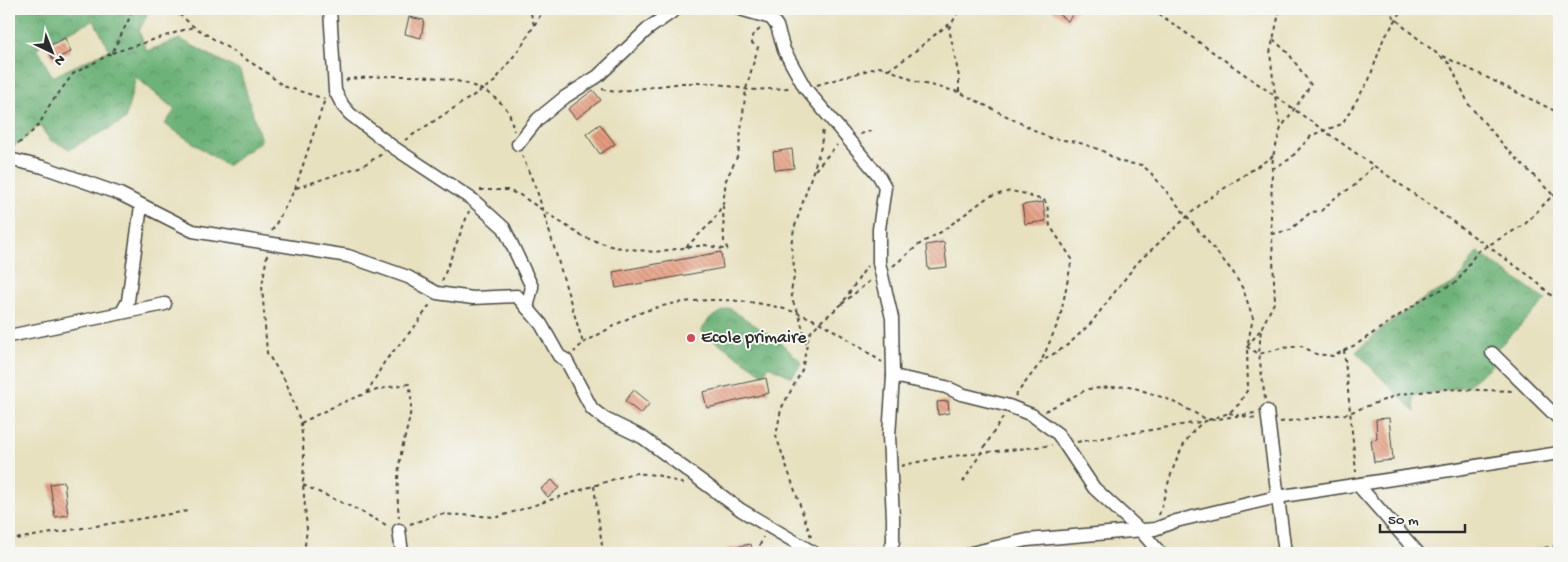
<svg xmlns="http://www.w3.org/2000/svg" width="1568" height="562" font-family="'Gochi Hand',sans-serif">
<style>
.forest{fill:url(#forest-crowns);stroke:#4c6e52;fill-rule:evenodd}
.building{fill:url(#building-back-hatch)}
.lines{fill:none;stroke-linecap:round;stroke-linejoin:round}
.minor-casing{stroke:#474641;stroke-width:15}
.path{stroke:#474641;stroke-width:2;stroke-dasharray:4 4;stroke-linecap:butt}
.minor{stroke:#fff;stroke-width:12}
.poi-dot{fill:#d1495b;stroke:#f6f6f2;stroke-width:2}
.labels{text-anchor:middle;dominant-baseline:central;stroke-width:4;stroke-linejoin:round;paint-order:stroke}
.poi-label{font-size:18px;fill:#2b2b2b;stroke:#f6f6f2;text-anchor:start}
</style>
<defs>
<pattern id="forest-crowns" width="20" height="18" patternUnits="userSpaceOnUse" patternTransform="scale(1.25)"><rect width="20" height="18" fill="#6db278"/><path d="M2 6a3 3 0 1 1 6 0M12 15a3 3 0 1 1 6 0" fill="none" stroke="#5a9163"/></pattern>
<pattern id="building-back-hatch" width="6" height="6" patternUnits="userSpaceOnUse" patternTransform="scale(1.25)"><rect width="6" height="6" fill="#e69d80"/><path d="M-1 5l2 2M0 0l6 6M5-1l2 2" fill="none" stroke="#bb8069"/></pattern>
</defs>
<rect width="100%" height="100%" fill="#f6f6f2"/>
<filter id="ink" filterUnits="userSpaceOnUse"><feTurbulence type="fractalNoise" baseFrequency=".02" numOctaves="2"/><feDisplacementMap in="SourceGraphic" scale="10" xChannelSelector="R" yChannelSelector="G"/><feConvolveMatrix kernelMatrix="1 2 1 2 8 2 1 2 1" color-interpolation-filters="sRGB"/></filter>
<filter id="wash" filterUnits="userSpaceOnUse"><feTurbulence type="fractalNoise" baseFrequency=".0096" numOctaves="4" result="noise"/><feDisplacementMap in="SourceGraphic" scale="20" xChannelSelector="R" yChannelSelector="G"/><feGaussianBlur stdDeviation="1.12" result="paint"/><feColorMatrix in="noise" values="0 0 0 0 0 0 0 0 0 0 0 0 0 0 0 0 0 1.4 0 .05"/><feComposite in="paint" operator="in"/></filter>
<g filter="url(#wash)">
<rect width="100%" height="100%" fill="#e7e1bf"/>
<g class="forest">
<path d="M9 9H145L147 15 139 31 147 51 180 39 240 71 261 141 227 166 165 124 175 110 136 77 125 120 70 149 50 140 39 125 22 141 10 148ZM94 20 109 50 52 77 37 47Z"/>
<path d="M1477 252 1546 300 1499 347 1488 350 1497 361 1467 386 1413 396 1415 412 1356 352 1381 329 1426 297 1457 282Z"/>
<path d="M729 308 779 341 802 363 792 377 769 366 763 374 701 331 710 318Z"/>
</g>
<g id="blocks">
<g class="building">
<path d="M1051 9H1077L1068 21Z"/>
<path d="M409 17 424 20 421 38 405 34Z"/>
<path d="M65 38 71 52 53 60 47 47Z"/>
<path d="M593 90 601 100 576 119 568 109Z"/>
<path d="M600 124 615 144 600 154 586 134Z"/>
<path d="M792 149 794 168 775 170 773 152Z"/>
<path d="M1043 202 1046 221 1025 224 1022 205Z"/>
<path d="M944 242 947 267 928 269 926 245Z"/>
<path d="M721 252 723 268 616 288 613 272Z"/>
<path d="M766 378 769 393 707 408 703 392Z"/>
<path d="M634 390 650 403 641 414 625 401Z"/>
<path d="M948 401 949 413 938 415 937 402Z"/>
<path d="M1389 418 1393 460 1374 462 1371 440 1377 439 1376 419Z"/>
<path d="M552 480 559 488 548 497 541 489Z"/>
<path d="M64 482 68 515 55 517 50 484Z"/>
<path d="M751 544 753 553H726V549Z"/>
</g>
</g>
</g>
<g filter="url(#ink)">
<use href="#blocks" fill-opacity="0" stroke="#474641" stroke-width="1"/>
<g class="lines">
<g class="minor-casing">
<g id="minor">
<path d="M330 9 335 91 343 106 350 114 393 147 473 200 504 228 532 287 527 308"/>
<path d="M740 9 771 18 777 26 784 50 805 88 879 176 885 187 879 229V263L892 318 893 376 889 436 893 518V542L889 553"/>
<path d="M518 144 538 119 565 97 598 76 649 28 676 9"/>
<path d="M9 159 43 167 120 194 193 231 348 256 408 277 437 293 473 298 517 296 541 324 559 356 566 360 592 409 605 419 642 437 741 510 814 553"/>
<path d="M122 312 128 301 141 206"/>
<path d="M9 336 165 304"/>
<path d="M1492 353 1559 419"/>
<path d="M893 376 946 387 961 394 1009 406 1032 415 1058 434 1094 488 1141 531 1160 553"/>
<path d="M1267 411 1285 553"/>
<path d="M1358 485 1418 553"/>
<path d="M399 530 402 553"/>
<path d="M971 553 1027 540 1155 529 1176 521 1277 497 1559 453"/>
</g>
</g>
<g class="path">
<path d="M173 9 193 26 266 72 283 86 325 99"/>
<path d="M524 9 531 14 534 25"/>
<path d="M1152 9 1534 279 1559 303"/>
<path d="M1386 9 1406 29 1450 64 1469 105 1507 149 1559 201"/>
<path d="M783 16 797 13 805 9"/>
<path d="M1273 39 1289 54 1311 85 1281 128"/>
<path d="M112 53 193 27"/>
<path d="M1443 56 1559 113"/>
<path d="M888 69C911 58 929 37 950 24"/>
<path d="M346 81 348 79C394 75 476 68 507 110 511 115 512 125 514 131"/>
<path d="M817 85 879 67 888 69 917 82 959 92 1050 138 1077 142 1101 150 1120 162 1142 165 1151 173 1233 272 1243 289 1253 318 1247 347 1259 354 1282 348 1302 346 1316 354 1333 356 1357 344 1426 297 1457 282 1477 252 1525 224 1552 196 1559 193"/>
<path d="M602 89 615 92 682 83H714L749 90 790 88"/>
<path d="M959 92V77L949 28 960 9"/>
<path d="M860 134 871 131"/>
<path d="M405 140 494 82 523 44 544 9"/>
<path d="M11 147 22 141 39 125 49 106 73 74 112 53 130 17 131 9"/>
<path d="M522 155 538 194 583 343 574 352"/>
<path d="M1272 169 1290 159 1312 135 1342 124 1369 80 1383 40 1403 9"/>
<path d="M815 170 837 145"/>
<path d="M296 188 362 166 382 154"/>
<path d="M480 190H507L520 195 583 237 614 247 654 252 705 245 728 250"/>
<path d="M723 206 724 241 728 250"/>
<path d="M272 231 295 189 325 99"/>
<path d="M1272 234 1290 230 1311 212 1321 211 1336 197 1354 186 1373 166"/>
<path d="M686 247 713 221 723 204 726 180 738 155 746 89 758 47 752 43V36L761 28"/>
<path d="M267 255 262 286 267 353 286 382 301 423 304 458 303 485 307 529 304 553"/>
<path d="M893 266 921 243 941 232 988 197 1010 191 1027 194 1033 198 1043 199 1047 204 1050 226 1072 259 1060 318 1041 362"/>
<path d="M442 281 469 211"/>
<path d="M842 304 872 279"/>
<path d="M583 343C600 334 616 324 633 316 681 294 751 296 800 314 830 325 856 345 882 362"/>
<path d="M806 343 799 314 793 302 791 291 795 273 791 245 794 229 821 147 823 128"/>
<path d="M1344 350 1356 472"/>
<path d="M367 393 385 361 416 325 431 303"/>
<path d="M1015 396 1041 362 1069 344 1091 323 1137 263 1202 203 1273 156"/>
<path d="M1265 399 1259 354 1261 329 1275 301 1271 218 1272 169 1273 156 1281 128 1277 111 1270 53 1280 9"/>
<path d="M1045 411 1088 389 1129 386 1170 400 1208 420"/>
<path d="M1229 413 1238 415"/>
<path d="M1243 416 1256 419"/>
<path d="M1208 420 1229 413 1239 404 1248 389 1247 347 1261 329"/>
<path d="M1280 422 1346 414 1400 394 1447 389 1513 391"/>
<path d="M301 423C336 405 369 388 409 384 416 412 404 432 400 460 397 480 397 498 399 518"/>
<path d="M1077 442 1255 413"/>
<path d="M901 466C950 453 1002 452 1052 445"/>
<path d="M963 482 1003 417"/>
<path d="M303 485 356 509 388 526"/>
<path d="M594 486 603 553"/>
<path d="M1159 515C1167 488 1178 438 1204 422"/>
<path d="M410 524 440 514 498 517 633 473 657 475 684 484"/>
<path d="M811 537 776 436 781 409 802 370 809 334 819 323 842 304 867 266"/>
<path d="M9 540 188 511"/>
<path d="M493 551V553"/>
<path d="M757 553 763 537"/>
<path d="M1505 553 1559 546"/>
<path d="M1557 553 1559 550"/>
</g>
<use href="#minor" class="minor"/>
</g>
</g>
<circle class="poi-dot" cx="691" cy="338" r="5"/>
<g class="labels">
<g class="poi-label">
<text x="701" y="338">Ecole primaire</text>
</g>
</g>
<rect width="1568" height="562" fill="none" stroke="#f6f6f2" stroke-width="30"/>
<g transform="translate(52 52) rotate(137)" stroke="#f6f6f2" stroke-width="4" paint-order="stroke">
<path d="M0-4L9 19L0 12L-9 19Z" fill="#2b2b2b"/>
<text y="-8" font-size="14" font-weight="bold" text-anchor="middle" fill="#2b2b2b">N</text>
</g>
<path d="M1380 524v8h85v-8" fill="none" stroke="#2b2b2b" stroke-width="2.5"/>
<text x="1388" y="524" font-size="15" fill="#2b2b2b" stroke="#f6f6f2" stroke-width="4" paint-order="stroke">50 m</text>
</svg>
